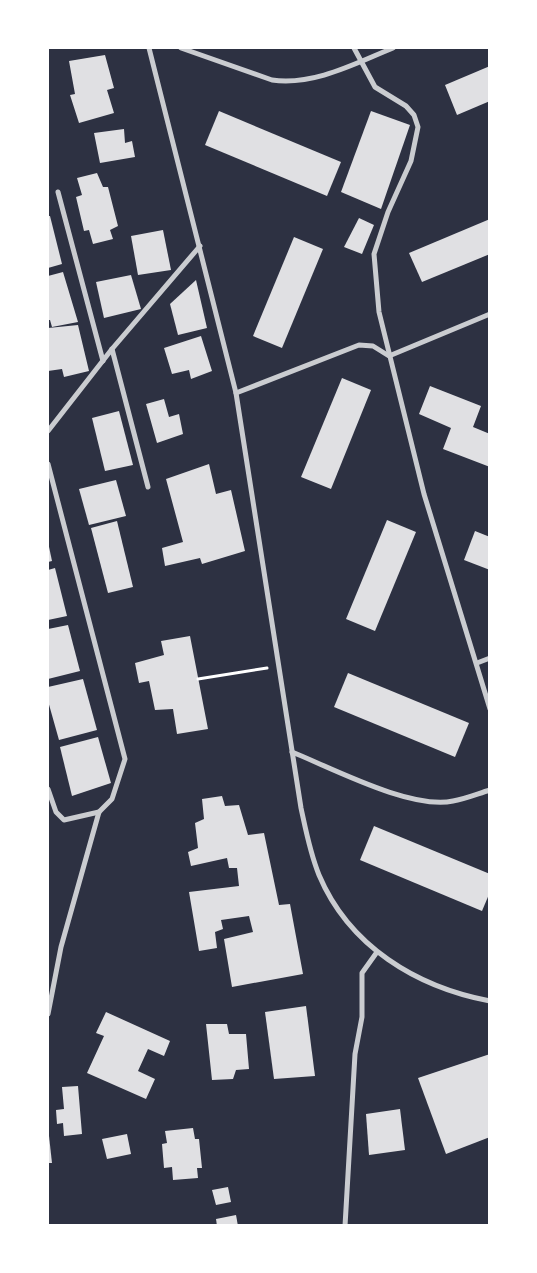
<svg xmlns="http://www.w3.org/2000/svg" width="537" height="1273" font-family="'Public Sans',sans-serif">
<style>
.building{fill:#e0e0e3}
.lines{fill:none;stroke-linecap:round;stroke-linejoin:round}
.path{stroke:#fff;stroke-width:3}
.minor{stroke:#caccd0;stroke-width:5}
</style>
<rect width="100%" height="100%" fill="#2d3142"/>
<g class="building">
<path d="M105 55 114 88 107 90 114 113 79 123 70 95 75 94 69 61Z"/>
<path d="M490 66V101L457 115 445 85Z"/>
<path d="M219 111 341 162 327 196 205 145Z"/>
<path d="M371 111 410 125 381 209 341 192Z"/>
<path d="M124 129 125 143 132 141 135 157 100 163 94 133Z"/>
<path d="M97 173 103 187H108L118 226 110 230 113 239 93 244 89 230 84 231 76 197 82 195 77 178Z"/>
<path d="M48 216H50L62 264 48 268Z"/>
<path d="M359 218 374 225 362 254 344 247Z"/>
<path d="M490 219V254L422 282 409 253Z"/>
<path d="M163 230 171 270 138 275 131 236Z"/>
<path d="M294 237 323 249 282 348 253 336Z"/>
<path d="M63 272 78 322 52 327 50 320H48V276Z"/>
<path d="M131 275 141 309 104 318 96 282Z"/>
<path d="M196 280 207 328 178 335 170 304Z"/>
<path d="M78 325 89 371 64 377 62 369 48 371V328Z"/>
<path d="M201 336 212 371 191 379 189 370 172 374 164 348Z"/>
<path d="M342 378 371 390 331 489 301 477Z"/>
<path d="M430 386 481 406 473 427 490 434V467L443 449 451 428 419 414Z"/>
<path d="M164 399 169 417 179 414 183 434 157 443 146 404Z"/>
<path d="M119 411 133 465 105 471 92 418Z"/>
<path d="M209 464 216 494 231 490 245 551 202 564 200 558 165 566 162 548 183 542 166 479Z"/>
<path d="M116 480 126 516 89 525 79 489Z"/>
<path d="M387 520 416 532 375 631 346 619Z"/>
<path d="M117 521 133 587 108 593 91 528Z"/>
<path d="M475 531 490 537V570L464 560Z"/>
<path d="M48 542 52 561 48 562Z"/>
<path d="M55 568 67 616 48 620V570Z"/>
<path d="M68 625 80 671 48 679V629Z"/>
<path d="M190 636 208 729 177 734 173 709 155 710 149 681 139 683 135 663 164 655 161 641Z"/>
<path d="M348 673 469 723 455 757 334 707Z"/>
<path d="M83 679 97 730 59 740 48 701V687Z"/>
<path d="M98 737 111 783 72 796 60 747Z"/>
<path d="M222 796 225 806 239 805 248 835 264 833 279 905 290 904 303 974 232 987 224 939 253 932 249 916 221 920 223 929 215 932 217 948 199 951 189 892 239 886 237 868H229L227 858 191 866 188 852 198 848 195 823 204 819 202 799Z"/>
<path d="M374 826 490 874V892L482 911 360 860Z"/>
<path d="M306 1006 315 1076 274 1079 265 1012Z"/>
<path d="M106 1012 170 1041 164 1056 148 1049 138 1071 155 1079 146 1099 87 1073 104 1036 96 1033Z"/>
<path d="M206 1024H227L229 1034H246L249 1069 236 1070 233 1079 212 1080Z"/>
<path d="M490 1054V1137L446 1154 418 1078Z"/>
<path d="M78 1086 82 1134 64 1136 63 1123 57 1124 56 1110 64 1109 62 1087Z"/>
<path d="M400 1109 405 1150 369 1155 366 1114Z"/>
<path d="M48 1127 52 1163H48Z"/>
<path d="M193 1128 195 1139H199L202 1168H197L198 1178 173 1180 172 1167 164 1168 162 1144 167 1143 165 1131Z"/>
<path d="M127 1134 131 1154 107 1159 102 1139Z"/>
<path d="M228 1187 231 1202 216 1205 212 1190Z"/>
<path d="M236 1215 238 1226H217L216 1219Z"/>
</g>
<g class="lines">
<path class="path" d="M198 679 267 668"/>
<g class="minor">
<path d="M149 48 236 393 301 808C306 831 310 853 319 875 349 946 416 987 490 1001"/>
<path d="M181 48 272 80C314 86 356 63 393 48"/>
<path d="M354 48 375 87 406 106 414 115 418 127 411 161 388 212 374 254 379 312 424 494 490 709"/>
<path d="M58 192 103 361"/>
<path d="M112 349 148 487"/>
<path d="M236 393 359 345 373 346 389 356 490 314"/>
<path d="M48 431 112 349 200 246"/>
<path d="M48 464 125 759 112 799 99 812 61 947 48 1014"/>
<path d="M477 663 490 658"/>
<path d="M292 752C332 768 411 810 453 801 465 799 477 794 490 790"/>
<path d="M48 789 56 812 64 820 99 812"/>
<path d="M345 1226 355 1054 362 1017V973L377 952"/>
</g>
</g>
<rect width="537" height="1273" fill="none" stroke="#ffffff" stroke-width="98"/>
</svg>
